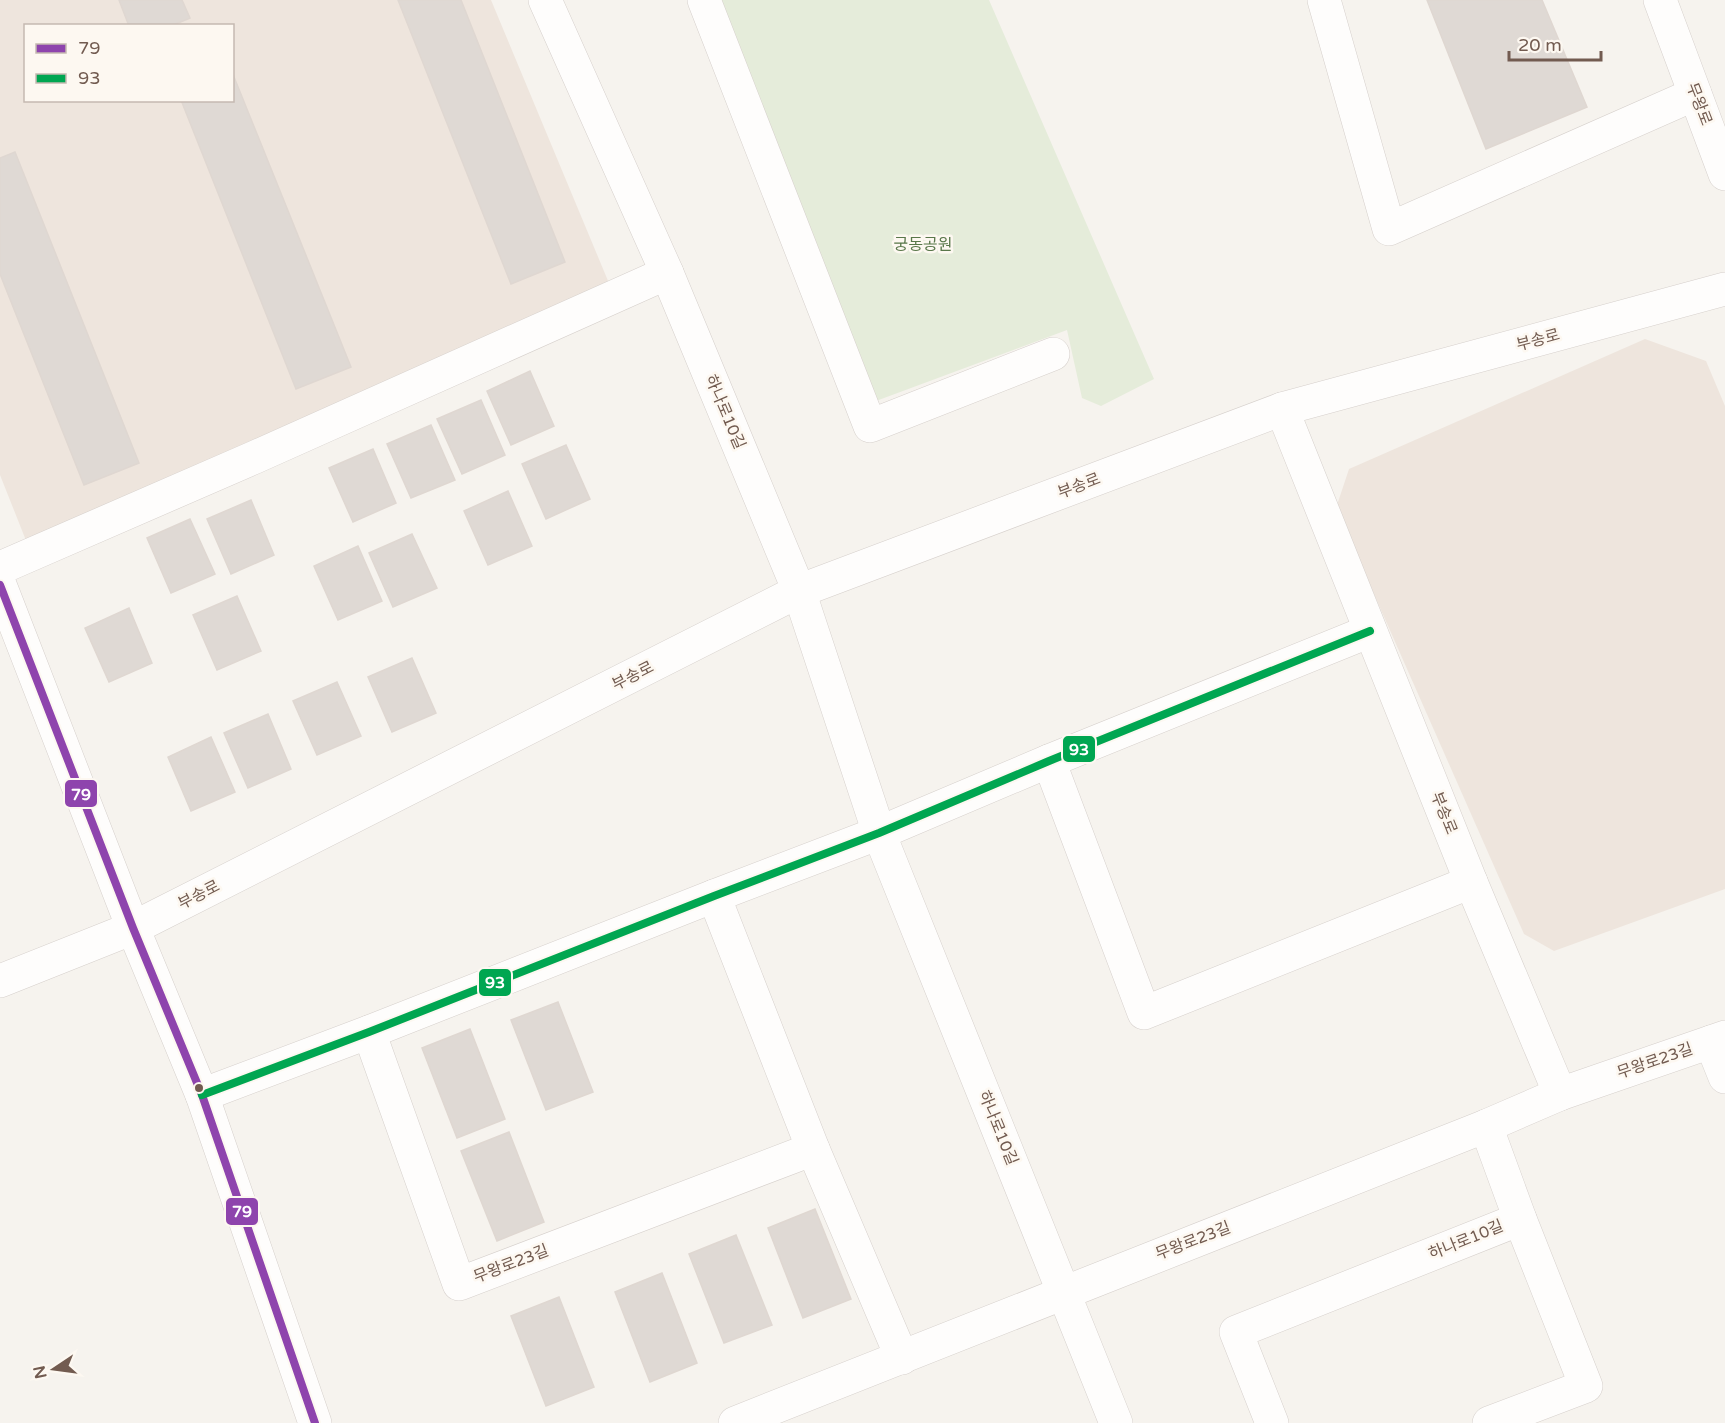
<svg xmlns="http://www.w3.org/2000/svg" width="1725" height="1423" font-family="'Varela Round','Noto Sans KR',sans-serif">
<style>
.residential{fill:#eee5dd;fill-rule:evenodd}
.green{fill:#e5ecda}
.building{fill:#dfd9d4;stroke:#dfd7d1;stroke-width:1.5}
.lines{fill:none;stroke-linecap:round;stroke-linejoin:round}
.minor-casing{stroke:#d6d0cc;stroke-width:34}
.minor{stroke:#fefdfc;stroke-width:33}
.bus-1-casing{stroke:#fdf8f1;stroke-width:12}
.bus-2-casing{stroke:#fdf8f1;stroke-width:12}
.bus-1{stroke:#8e44ad;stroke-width:8}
.bus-2{stroke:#00a651;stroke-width:8}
.bus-dot{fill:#725b50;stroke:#fdf8f1;stroke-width:2}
.labels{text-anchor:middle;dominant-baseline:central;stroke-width:5;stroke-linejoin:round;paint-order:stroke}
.street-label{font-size:16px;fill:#725b50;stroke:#fdf8f1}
.park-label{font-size:16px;fill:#59774a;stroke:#fdf8f1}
.line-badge{stroke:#fdf8f1;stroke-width:2}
.badge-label{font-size:16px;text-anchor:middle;font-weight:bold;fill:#fff}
</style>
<rect width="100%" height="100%" fill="#f6f3ee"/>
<g class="residential">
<path d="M0 0H491L611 288 27 543 0 475ZM26 26H232V100H26Z"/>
<path d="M1645 339 1706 361 1725 406V889L1554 951 1524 934 1336 508 1349 469Z"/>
</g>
<path class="green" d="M715 0H989L1154 379 1101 406 1082 398 1067 330 876 401Z"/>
<g class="building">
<path d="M119 0H182L190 18 171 26H129Z"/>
<path d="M398 0H461L565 262 511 284Z"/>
<path d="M1427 0H1542L1587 107 1486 149Z"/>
<path d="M232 72 351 367 296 389 181 100H232Z"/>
<path d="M15 152 139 463 84 485 0 274V158Z"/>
<path d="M530 371 554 426 511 445 487 391Z"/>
<path d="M481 400 505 455 462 474 437 419Z"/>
<path d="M431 425 455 480 411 498 387 444Z"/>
<path d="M566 445 590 499 546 519 522 464Z"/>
<path d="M373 449 396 503 353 522 329 468Z"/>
<path d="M508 491 532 546 488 565 464 511Z"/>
<path d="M251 500 274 555 231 574 207 519Z"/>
<path d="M190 519 215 574 171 593 147 538Z"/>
<path d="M412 534 437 588 393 607 369 553Z"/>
<path d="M358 546 382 601 338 620 314 566Z"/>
<path d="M237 596 261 651 217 670 193 615Z"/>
<path d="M129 608 152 663 109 682 85 628Z"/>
<path d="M412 658 436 713 392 732 368 677Z"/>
<path d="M337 682 361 736 317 755 293 701Z"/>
<path d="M268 714 291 769 248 788 224 733Z"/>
<path d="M211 737 235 792 191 811 168 757Z"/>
<path d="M558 1002 593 1092 546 1110 511 1020Z"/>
<path d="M470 1029 505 1119 457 1138 422 1048Z"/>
<path d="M509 1132 544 1222 497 1241 461 1151Z"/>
<path d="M815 1209 851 1299 803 1318 768 1228Z"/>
<path d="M736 1235 772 1325 724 1343 689 1254Z"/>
<path d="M662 1273 697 1363 650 1382 615 1292Z"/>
<path d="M559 1297 594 1387 546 1406 511 1316Z"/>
</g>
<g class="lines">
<g class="minor-casing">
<g id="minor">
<path d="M545 0 667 273 799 591 879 833 1116 1423"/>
<path d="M704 0 870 426 1053 354"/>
<path d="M1324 0 1389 229 1695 94"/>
<path d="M1660 0 1725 174"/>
<path d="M1282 409 1471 882 1560 1094"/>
<path d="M0 568 253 458 667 273"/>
<path d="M0 585 133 928 202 1095 315 1423"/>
<path d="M1049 761 1144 1013 1471 882"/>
<path d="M714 896 813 1149 902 1358"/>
<path d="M0 981 133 928 799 591 1282 409 1725 289"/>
<path d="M369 1032 459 1284 813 1149"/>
<path d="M1711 1042 1725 1077"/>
<path d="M202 1095 369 1032 714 896 879 833 1049 761 1370 631"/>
<path d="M1486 1126 1520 1219 1586 1386 1489 1423"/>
<path d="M735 1423 1486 1126 1560 1094 1725 1037"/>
<path d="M1272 1423 1236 1332 1520 1219"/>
</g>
</g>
<use href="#minor" class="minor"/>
<g class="bus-1-casing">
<path id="bus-1" d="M0 585 133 928 202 1095 315 1423"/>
</g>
<g class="bus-2-casing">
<path id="bus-2" d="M202 1095 369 1032 714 896 879 833 1049 761 1370 631"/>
</g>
<use href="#bus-1" class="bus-1"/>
<use href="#bus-2" class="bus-2"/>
</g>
<circle class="bus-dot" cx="199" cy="1088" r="5"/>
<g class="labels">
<g class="street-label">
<text transform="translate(1699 104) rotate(69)">무왕로</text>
<text transform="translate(1538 340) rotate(-15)">부송로</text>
<text transform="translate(725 412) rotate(67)">하나로10길</text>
<text transform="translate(1079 486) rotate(-21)">부송로</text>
<text transform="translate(633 676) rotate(-27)">부송로</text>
<text transform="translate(1444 813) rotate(68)">부송로</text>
<text transform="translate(199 895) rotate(-27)">부송로</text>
<text transform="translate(1655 1061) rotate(-19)">무왕로23길</text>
<text transform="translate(998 1128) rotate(68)">하나로10길</text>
<text transform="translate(1466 1240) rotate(-22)">하나로10길</text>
<text transform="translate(1193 1241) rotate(-21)">무왕로23길</text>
<text transform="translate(511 1264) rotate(-21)">무왕로23길</text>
</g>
<g class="park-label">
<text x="923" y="245">궁동공원</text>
</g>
</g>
<g class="line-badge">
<rect x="1062" y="735" width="34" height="28" rx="6" fill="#00a651"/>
<rect x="64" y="779" width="34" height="29" rx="6" fill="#8e44ad"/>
<rect x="478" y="968" width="34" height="29" rx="6" fill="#00a651"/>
<rect x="225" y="1197" width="34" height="29" rx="6" fill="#8e44ad"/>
</g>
<g class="badge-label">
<text x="1079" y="755">93</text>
<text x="81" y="800">79</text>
<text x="495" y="988">93</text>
<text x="242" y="1217">79</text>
</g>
<rect x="24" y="24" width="210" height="78" fill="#fdf8f1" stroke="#c5b9b1" stroke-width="1.5"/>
<rect x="36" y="44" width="30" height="9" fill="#8e44ad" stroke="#c5b9b1" stroke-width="1.5"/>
<text x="78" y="54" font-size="18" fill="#725b50">79</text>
<rect x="36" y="74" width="30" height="9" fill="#00a651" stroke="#c5b9b1" stroke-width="1.5"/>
<text x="78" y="84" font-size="18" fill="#725b50">93</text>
<g transform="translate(54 1369) rotate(257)" stroke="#fdf8f1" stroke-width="4.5" paint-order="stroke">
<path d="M0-4.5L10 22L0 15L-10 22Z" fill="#725b50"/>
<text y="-9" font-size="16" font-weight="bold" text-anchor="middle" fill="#725b50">N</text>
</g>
<path d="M1509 51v9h92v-9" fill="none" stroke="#725b50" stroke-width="3"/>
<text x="1518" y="51" font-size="18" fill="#725b50" stroke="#fdf8f1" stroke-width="4.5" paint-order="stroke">20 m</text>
</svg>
